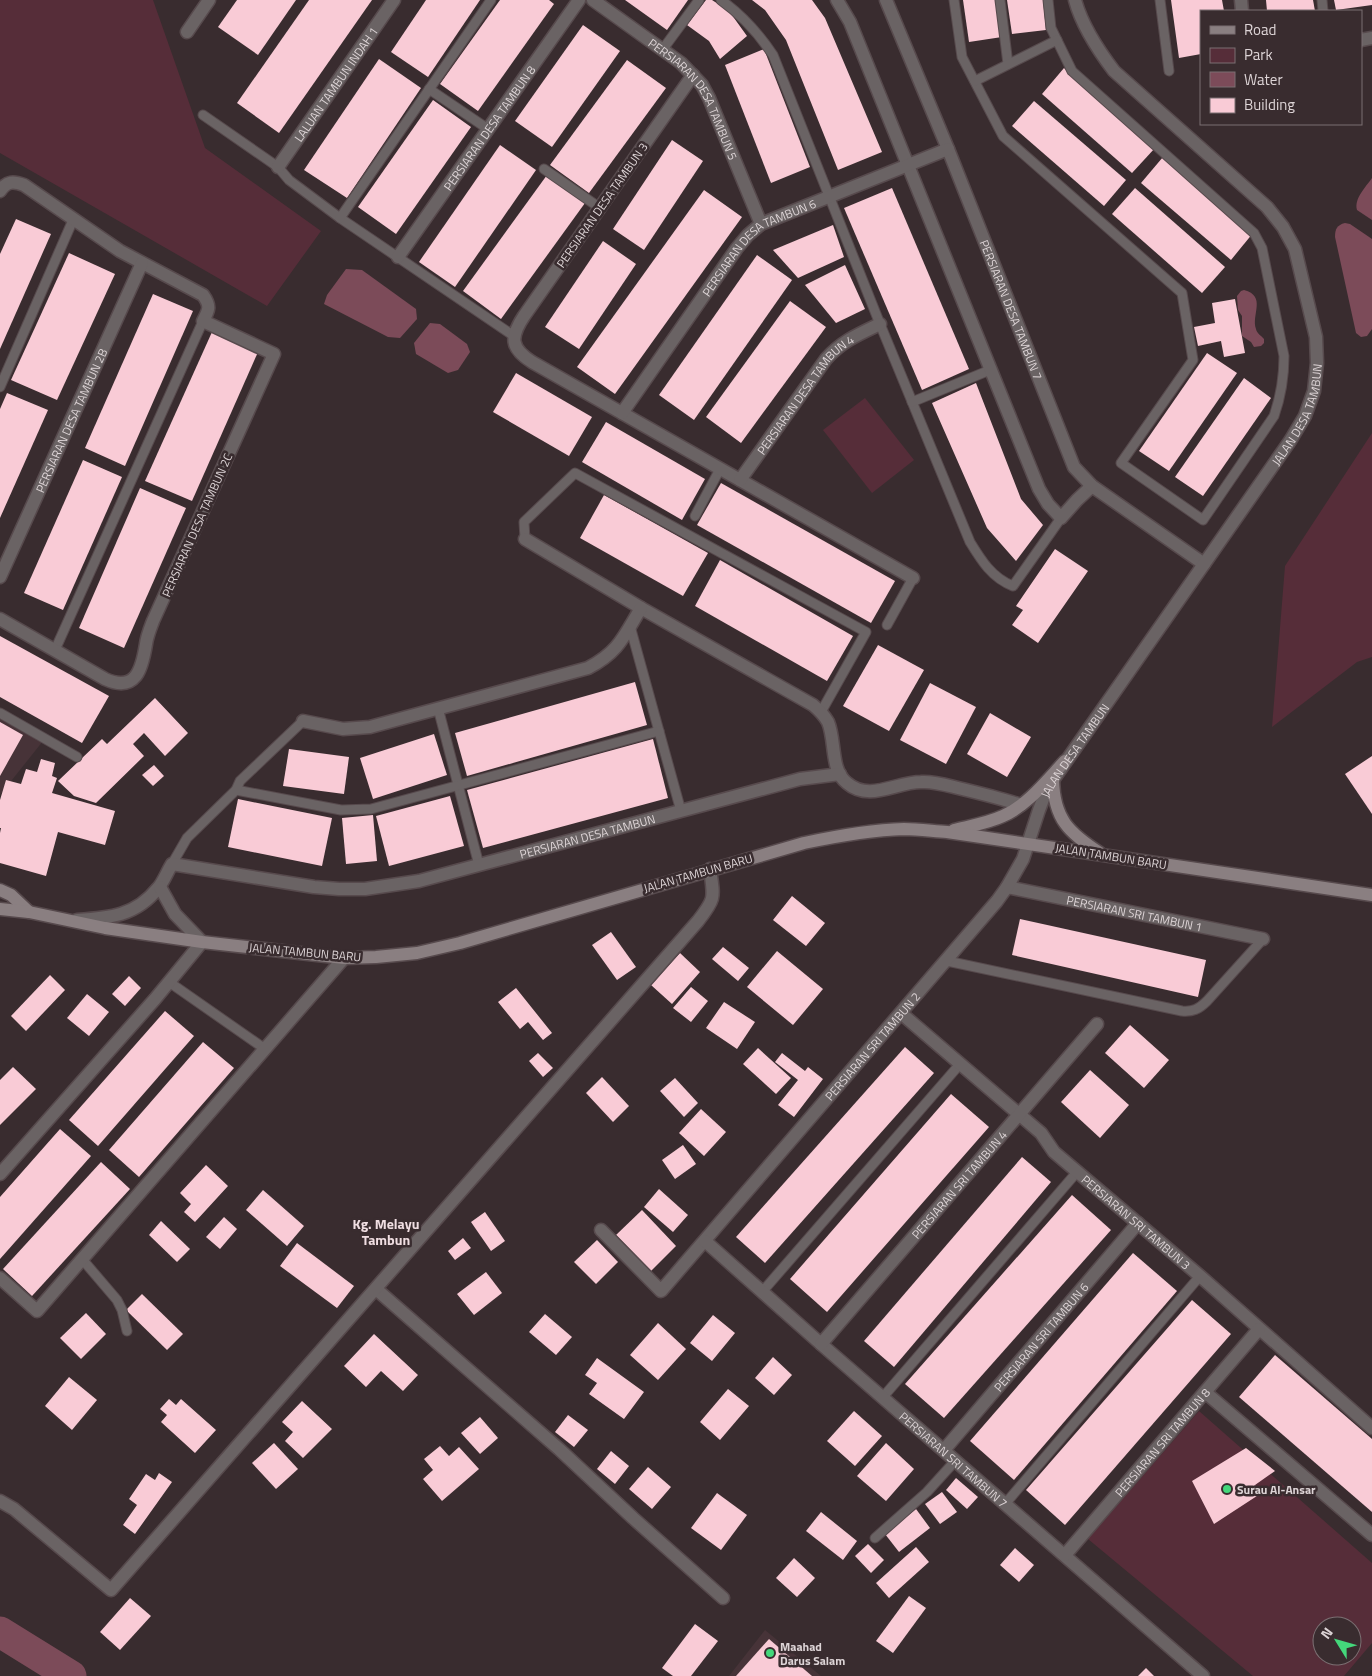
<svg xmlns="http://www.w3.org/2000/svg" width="1372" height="1676" font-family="'Titillium Web',sans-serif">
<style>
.built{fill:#473338}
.green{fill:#562d39;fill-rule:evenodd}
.water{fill:#7c4b59}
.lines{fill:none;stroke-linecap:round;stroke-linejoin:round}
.river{stroke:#7c4b59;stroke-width:31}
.building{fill:#f9cbd6}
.service-casing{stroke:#574a4d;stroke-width:11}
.minor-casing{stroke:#574a4d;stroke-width:15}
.secondary-casing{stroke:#574a4d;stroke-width:15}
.service{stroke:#6a6364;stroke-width:9}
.minor{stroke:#6a6364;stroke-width:12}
.secondary{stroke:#8a7f81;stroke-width:12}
.poi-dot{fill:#44d77b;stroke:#392c2f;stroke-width:2}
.labels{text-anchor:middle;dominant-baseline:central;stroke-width:5;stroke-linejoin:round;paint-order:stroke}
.street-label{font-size:12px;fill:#ddd4d6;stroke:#392c2f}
.poi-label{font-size:12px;font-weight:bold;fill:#ddd4d6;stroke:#392c2f;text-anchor:start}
.neighbourhood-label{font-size:14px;font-weight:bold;fill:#f0dee2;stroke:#392c2f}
</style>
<rect width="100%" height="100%" fill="#392c2f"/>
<g class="built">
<path d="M0 716 43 741 0 795Z"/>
<path d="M765 1630 821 1676H729Z"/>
</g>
<g class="green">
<path d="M0 0H153L205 148 321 231 267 306 0 153Z"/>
<path d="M865 398 914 460 872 493 823 430Z"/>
<path d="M1372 433V657L1357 662 1272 727 1285 566Z"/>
<path d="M1199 1411 1372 1563V1643L1344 1676H1253L1088 1539ZM1322 1626H1352V1656H1322Z"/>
</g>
<g class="water">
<path d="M1372 178V220L1357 210C1354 198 1366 187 1372 178Z"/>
<path d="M1345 223 1350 224 1372 239V329L1367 336 1361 337 1356 333 1335 237C1335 229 1337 225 1345 223Z"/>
<path d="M346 269 362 270 416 309 417 319 400 338 388 337 324 304 327 295Z"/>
<path d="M1244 290C1267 296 1251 315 1256 329 1257 334 1261 335 1264 339V343L1261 346 1254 347 1251 342 1242 336V316L1238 310 1237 296 1241 291Z"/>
<path d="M430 323 440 324 467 344 470 352 458 370 448 373 416 354 414 343Z"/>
</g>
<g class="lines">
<path class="river" d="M0 1632 71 1676"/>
</g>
<g class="building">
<path d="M237 0H296L258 55 218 27Z"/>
<path d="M309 0H372L279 133 237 103Z"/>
<path d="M426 0H480L428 77 391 52Z"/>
<path d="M500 0H549L554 4 478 111 440 84Z"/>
<path d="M625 0H688L667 30Z"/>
<path d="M706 0H712L729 11 747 36 720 59 709 41 687 25Z"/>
<path d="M752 0H812L825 18 882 152 838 170 786 40 765 10Z"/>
<path d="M963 0H997L1002 37 969 42Z"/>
<path d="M1007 0H1043L1046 30 1012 34Z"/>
<path d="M1171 0H1222L1224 11H1201V54L1179 58Z"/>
<path d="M1266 0H1313L1315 11H1267Z"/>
<path d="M1334 0H1372V5L1336 10Z"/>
<path d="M583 25 620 51 552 147 515 121Z"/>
<path d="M764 49 810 167 771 183 725 65Z"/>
<path d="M379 59 421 88 347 198 304 170Z"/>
<path d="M627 60 666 88 589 193 550 165Z"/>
<path d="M1064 68 1155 148 1132 173 1042 94Z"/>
<path d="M433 100 471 127 396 234 358 207Z"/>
<path d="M1034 101 1126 180 1104 206 1012 126Z"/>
<path d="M672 140 703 161 644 250 613 229Z"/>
<path d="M500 145 536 170 455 287 419 262Z"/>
<path d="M1163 157 1253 233 1231 260 1141 183Z"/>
<path d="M547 175 585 203 501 319 463 291Z"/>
<path d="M892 188 969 369 922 390 844 208Z"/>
<path d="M1135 188 1225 267 1202 293 1112 214Z"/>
<path d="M704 190 742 217 615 394 577 367Z"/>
<path d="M16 219 51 234 0 349V254Z"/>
<path d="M833 225 844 257 798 278 773 250Z"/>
<path d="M603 241 636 264 579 349 545 327Z"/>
<path d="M69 253 115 274 57 400 11 380Z"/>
<path d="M757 255 792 280 694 420 659 395Z"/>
<path d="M845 265 865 309 836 323 805 285Z"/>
<path d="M153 294 193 311 125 466 85 448Z"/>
<path d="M1235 299 1245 353 1224 357 1221 341 1198 346 1194 327 1215 323 1212 303Z"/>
<path d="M790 301 826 327 741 443 706 417Z"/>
<path d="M212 332 258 352 192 501 145 481Z"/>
<path d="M1207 353 1237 373 1169 471 1139 451Z"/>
<path d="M516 373 592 417 569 456 493 412Z"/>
<path d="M1244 378 1271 398 1203 496 1175 477Z"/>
<path d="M976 383 1021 499 1043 525 1016 561 987 528 932 403Z"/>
<path d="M7 393 48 410 0 518V409Z"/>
<path d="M606 422 705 479 682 520 582 462Z"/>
<path d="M83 460 122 477 63 610 24 593Z"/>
<path d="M721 483 895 581 871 623 697 525Z"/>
<path d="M140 488 186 508 124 648 79 628Z"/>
<path d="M604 495 708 553 683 596 580 538Z"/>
<path d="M1055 549 1088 571 1038 643 1012 625 1023 610 1016 606Z"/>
<path d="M720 560 853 636 827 681 695 606Z"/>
<path d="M0 636 109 696 82 743 0 697Z"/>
<path d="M878 645 924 670 889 731 843 706Z"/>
<path d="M635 682 647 725 467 776 455 733Z"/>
<path d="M930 683 976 707 946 764 900 740Z"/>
<path d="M155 698 188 733 165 756 144 733 133 744 144 756 96 803 74 796 58 781 102 739 107 744Z"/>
<path d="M990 713 1031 737 1007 777 967 754Z"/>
<path d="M0 722 23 735 0 776Z"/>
<path d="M434 734 447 775 373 799 360 758Z"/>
<path d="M653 739 668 798 483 848 467 790Z"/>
<path d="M289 749 349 757 344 794 283 786Z"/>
<path d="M1372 756V814L1345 774Z"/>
<path d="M41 759 55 763 52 776 57 778 52 793 115 811 105 845 58 832 46 876 0 863V833L1 828H0V800L6 780 21 784 26 769 37 772Z"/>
<path d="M154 765 164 776 153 786 142 775Z"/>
<path d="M450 796 464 846 389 866 376 816Z"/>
<path d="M238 799 332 818 322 866 228 847Z"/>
<path d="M373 815 377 861 346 864 342 818Z"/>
<path d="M792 896 825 923 806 946 773 920Z"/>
<path d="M1020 919 1206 960 1198 997 1012 955Z"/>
<path d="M611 932 636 967 617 980 592 945Z"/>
<path d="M723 947 749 968 738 981 712 959Z"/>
<path d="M777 951 823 989 793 1025 747 987Z"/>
<path d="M680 953 700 972 672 1004 651 985Z"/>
<path d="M50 975 65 990 26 1031 11 1016Z"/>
<path d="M129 976 141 988 125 1006 112 994Z"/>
<path d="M691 987 708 1001 691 1022 673 1008Z"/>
<path d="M516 988 552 1033 543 1040 528 1022 520 1029 498 1002Z"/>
<path d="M87 994 109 1012 89 1036 67 1018Z"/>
<path d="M724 1002 755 1022 737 1049 706 1028Z"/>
<path d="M165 1011 194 1036 98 1146 69 1120Z"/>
<path d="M1130 1025 1169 1060 1144 1088 1105 1053Z"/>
<path d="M203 1042 234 1068 139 1177 109 1150Z"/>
<path d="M905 1047 934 1073 765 1263 736 1237Z"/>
<path d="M758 1048 791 1078 776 1094 743 1064Z"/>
<path d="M538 1053 553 1068 543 1077 529 1061Z"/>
<path d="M782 1053 805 1071 808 1067 823 1079 794 1117 778 1105 798 1080 775 1062Z"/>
<path d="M13 1067 36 1089 0 1125V1080Z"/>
<path d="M1090 1070 1129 1105 1100 1138 1061 1102Z"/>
<path d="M602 1077 629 1106 613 1122 586 1093Z"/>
<path d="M675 1078 698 1103 684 1117 660 1091Z"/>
<path d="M951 1094 989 1127 827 1312 790 1279Z"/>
<path d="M701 1109 726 1132 704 1156 679 1133Z"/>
<path d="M60 1129 91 1156 0 1259V1197Z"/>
<path d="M683 1145 696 1164 675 1179 662 1160Z"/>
<path d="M1022 1157 1051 1182 894 1367 864 1341Z"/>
<path d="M101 1162 130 1189 32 1296 3 1269Z"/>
<path d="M206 1165 228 1186 195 1222 184 1212 191 1204 180 1193Z"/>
<path d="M659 1189 688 1215 673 1232 644 1207Z"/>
<path d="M263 1190 304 1226 287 1246 246 1210Z"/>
<path d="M1072 1195 1111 1230 944 1418 905 1384Z"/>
<path d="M642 1210 676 1246 651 1271 616 1235Z"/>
<path d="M485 1212 505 1241 491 1251 471 1222Z"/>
<path d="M224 1217 237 1229 220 1249 206 1237Z"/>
<path d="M161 1221 190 1249 177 1262 149 1235Z"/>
<path d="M463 1238 471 1248 455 1260 448 1251Z"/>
<path d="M597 1240 618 1262 596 1284 574 1262Z"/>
<path d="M297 1243 354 1286 337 1308 280 1266Z"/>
<path d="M1133 1253 1177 1291 1014 1480 970 1441Z"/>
<path d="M486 1272 502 1293 474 1315 457 1294Z"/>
<path d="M142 1294 183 1334 167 1350 126 1310Z"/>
<path d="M1192 1300 1231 1334 1065 1525 1026 1490Z"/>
<path d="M86 1313 106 1334 81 1359 60 1338Z"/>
<path d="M545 1314 572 1337 556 1355 529 1332Z"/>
<path d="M713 1315 735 1333 712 1361 690 1343Z"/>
<path d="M658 1323 686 1349 658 1380 630 1355Z"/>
<path d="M374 1334 418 1375 403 1391 381 1371 366 1387 344 1366Z"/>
<path d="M1275 1355 1372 1439V1512L1239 1397Z"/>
<path d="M773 1357 792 1375 774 1395 755 1378Z"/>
<path d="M597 1358 644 1392 624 1419 589 1394 597 1383 585 1375Z"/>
<path d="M69 1377 97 1400 72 1430 45 1406Z"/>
<path d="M728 1389 749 1406 720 1440 700 1422Z"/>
<path d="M169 1399 176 1405 181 1399 216 1430 195 1453 161 1422 167 1415 160 1409Z"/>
<path d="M302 1401 332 1429 303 1458 285 1441 293 1432 282 1422Z"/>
<path d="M854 1411 882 1436 855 1466 827 1441Z"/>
<path d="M568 1415 588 1430 574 1447 555 1432Z"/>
<path d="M480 1417 498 1438 480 1454 461 1433Z"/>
<path d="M274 1443 298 1469 276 1489 252 1463Z"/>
<path d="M886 1443 914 1469 886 1501 857 1476Z"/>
<path d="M440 1446 449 1456 459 1447 479 1469 442 1501 423 1479 433 1470 424 1459Z"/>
<path d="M1246 1448 1275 1471 1255 1485 1260 1494 1214 1524 1192 1481Z"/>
<path d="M611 1451 629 1466 615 1484 597 1469Z"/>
<path d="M648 1467 671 1487 652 1509 629 1489Z"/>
<path d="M159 1473 172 1482 135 1534 123 1525 137 1505 129 1499 146 1474 155 1480Z"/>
<path d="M956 1478 978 1497 967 1509 946 1490Z"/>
<path d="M942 1492 957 1512 940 1524 925 1504Z"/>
<path d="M717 1493 747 1515 721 1550 691 1528Z"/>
<path d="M916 1509 930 1528 899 1552 885 1534Z"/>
<path d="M821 1512 857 1541 843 1560 806 1531Z"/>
<path d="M868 1544 884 1560 871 1573 855 1556Z"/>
<path d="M916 1547 929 1562 889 1598 876 1583Z"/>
<path d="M1015 1548 1034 1565 1019 1582 1000 1565Z"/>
<path d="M794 1558 815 1578 797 1597 776 1578Z"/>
<path d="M909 1596 926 1608 893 1653 876 1641Z"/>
<path d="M130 1598 151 1616 120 1650 100 1632Z"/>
<path d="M695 1624 718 1641 691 1676H673L662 1668Z"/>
<path d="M769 1639 812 1676H736Z"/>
<path d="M1146 1668 1154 1676H1138Z"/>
</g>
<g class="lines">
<g class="service-casing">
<g id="service">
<path d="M721 0C742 15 759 34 773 55L880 324 970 542C981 560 992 578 1013 586L1061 518"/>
<path d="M954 0 962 57 1003 136 1182 293 1193 360 1121 463 1203 520 1274 416C1281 396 1284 377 1284 356L1262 248 1254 233 1072 71 1051 28 1048 0"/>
<path d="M1000 0 1008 64"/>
<path d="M1160 0 1169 71"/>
<path d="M1322 0 1323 11"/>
<path d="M663 49 699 0"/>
<path d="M975 81 1057 40"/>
<path d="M429 89 488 129"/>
<path d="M203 115 278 167 289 180 340 218 514 336"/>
<path d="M544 169 600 208"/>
<path d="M340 218 491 0"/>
<path d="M0 387 73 220"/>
<path d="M912 402 990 370"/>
<path d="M695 516 720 469"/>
<path d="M525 539 524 522 575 473 866 632 821 712"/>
<path d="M887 625 913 578"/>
<path d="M630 626 681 811"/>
<path d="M55 650 203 321"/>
<path d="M438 708 479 865"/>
<path d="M0 713 77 757"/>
<path d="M236 790 341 810 371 809 659 731"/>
<path d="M172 864 187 838 236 790 240 781 303 721"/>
<path d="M947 961 1182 1011C1193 1012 1199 1009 1207 1001L1263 939"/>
<path d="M169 982 265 1049"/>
<path d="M82 1259 117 1300 122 1310 127 1331"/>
<path d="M762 1292 960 1064"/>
<path d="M883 1397 1077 1172"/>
<path d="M1005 1504 1200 1276"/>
<path d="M875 1538 927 1492 956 1460"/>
</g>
</g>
<g class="minor-casing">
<g id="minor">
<path id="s1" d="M593 0 681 63 702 85 709 98 761 224"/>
<path d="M837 0 850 22 1039 489 1048 504 1061 518 1077 500 1092 486"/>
<path id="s2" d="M886 0 948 149 1074 467 1092 486 1204 564"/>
<path d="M1241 0 1242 11"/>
<path d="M187 32 209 0"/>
<path d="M1361 40 1372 38"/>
<path d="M693 75 524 316C510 337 510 348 532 362L913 578"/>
<path id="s3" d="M278 167 394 0"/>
<path d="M0 191C7 181 13 181 24 185L120 251 203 295C211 306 209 310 203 321L274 354 153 621C150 629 147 636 146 644 142 669 136 693 105 679L0 619"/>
<path id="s4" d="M398 257 579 0"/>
<path id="s5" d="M622 413 737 248 748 235 761 224 948 149"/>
<path id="s6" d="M740 480 826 359C842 341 859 334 880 324"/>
<path d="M525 539 641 608 813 705C819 710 824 715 828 722 836 741 830 770 847 783 869 802 896 782 921 782 933 781 946 785 958 788 979 793 1000 798 1021 805"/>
<path id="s7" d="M0 577 142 263"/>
<path d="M303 721 343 729 370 727 588 668C619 652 624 636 641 608"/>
<path id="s8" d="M1007 887 1263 939"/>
<path id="s9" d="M77 920C109 918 136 916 158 888 163 883 167 872 172 864L314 887 339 889H365L419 881 800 779 840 774"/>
<path id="s10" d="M902 1014 1041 1133 1054 1152 1200 1276 1372 1428"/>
<path d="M0 1174 155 999 202 942 175 914 160 887"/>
<path id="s11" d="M601 1230 661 1291 997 901 1007 887 1023 859 1039 810 1045 794 1053 780 1290 441 1305 416 1314 391 1317 363 1316 337 1295 249 1283 227 1267 207 1114 71C1098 50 1082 26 1075 0"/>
<path id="s12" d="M705 1241 821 1344 1203 1676"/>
<path d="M0 1278 37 1311 344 958"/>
<path d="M376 1289 559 1449 633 1518 723 1598"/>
<path id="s13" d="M821 1344 1097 1024"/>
<path d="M1205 1392 1372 1535"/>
<path id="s14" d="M944 1450 1138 1223"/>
<path d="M0 1501 14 1509 111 1590 698 921C716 898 714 898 710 869"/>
<path id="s15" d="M1065 1555 1259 1329"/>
</g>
</g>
<g class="secondary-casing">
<g id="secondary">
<path d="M1053 780C1054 819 1069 833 1100 853"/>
<path d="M954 830C970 826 988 823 1003 816 1028 805 1047 780 1065 761"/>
<path d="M0 890 11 895 29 912"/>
<path d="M0 909 29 912 105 928 202 942 344 958 376 957 417 953 460 943 804 843C837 836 870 830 904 829 918 829 932 831 947 832L1372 895"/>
</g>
</g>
<use href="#service" class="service"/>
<use href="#minor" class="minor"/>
<use href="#secondary" class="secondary"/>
</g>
<g class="poi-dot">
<circle cx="1227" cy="1489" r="5"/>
<circle cx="770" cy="1653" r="5"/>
</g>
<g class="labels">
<g class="street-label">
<text stroke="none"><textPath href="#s3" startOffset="101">LALUAN TAMBUN INDAH 1</textPath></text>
<text stroke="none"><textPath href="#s1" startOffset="145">PERSIARAN DESA TAMBUN 5</textPath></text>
<text stroke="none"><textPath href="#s4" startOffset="158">PERSIARAN DESA TAMBUN 8</textPath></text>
<text transform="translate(602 205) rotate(-55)">PERSIARAN DESA TAMBUN 3</text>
<text stroke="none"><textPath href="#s5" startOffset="219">PERSIARAN DESA TAMBUN 6</textPath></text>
<text stroke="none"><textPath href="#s2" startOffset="334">PERSIARAN DESA TAMBUN 7</textPath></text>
<text stroke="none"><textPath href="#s6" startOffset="108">PERSIARAN DESA TAMBUN 4</textPath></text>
<text stroke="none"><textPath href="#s11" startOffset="1176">JALAN DESA TAMBUN</textPath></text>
<text stroke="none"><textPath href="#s7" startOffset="172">PERSIARAN DESA TAMBUN 2B</textPath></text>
<text transform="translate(197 525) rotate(-66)">PERSIARAN DESA TAMBUN 2C</text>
<text stroke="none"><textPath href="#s11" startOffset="771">JALAN DESA TAMBUN</textPath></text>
<text stroke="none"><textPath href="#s9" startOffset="542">PERSIARAN DESA TAMBUN</textPath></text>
<text transform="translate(1111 856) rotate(9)">JALAN TAMBUN BARU</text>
<text transform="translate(698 873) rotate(-16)">JALAN TAMBUN BARU</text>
<text stroke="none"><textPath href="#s8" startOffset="130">PERSIARAN SRI TAMBUN 1</textPath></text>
<text transform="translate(305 952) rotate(5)">JALAN TAMBUN BARU</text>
<text stroke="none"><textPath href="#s11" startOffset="409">PERSIARAN SRI TAMBUN 2</textPath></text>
<text stroke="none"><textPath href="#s13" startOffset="211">PERSIARAN SRI TAMBUN 4</textPath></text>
<text stroke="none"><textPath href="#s10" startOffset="314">PERSIARAN SRI TAMBUN 3</textPath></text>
<text stroke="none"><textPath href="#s14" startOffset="149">PERSIARAN SRI TAMBUN 6</textPath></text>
<text stroke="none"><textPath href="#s15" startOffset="149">PERSIARAN SRI TAMBUN 8</textPath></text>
<text stroke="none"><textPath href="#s12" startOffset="331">PERSIARAN SRI TAMBUN 7</textPath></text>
</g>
<g class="poi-label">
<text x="1237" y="1489">Surau Al-Ansar</text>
<text x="780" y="1646">Maahad<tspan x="780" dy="14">Darus Salam</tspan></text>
</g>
<g class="neighbourhood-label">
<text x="386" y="1223">Kg. Melayu<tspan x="386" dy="16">Tambun</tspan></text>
</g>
</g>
<rect x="1200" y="10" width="162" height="115" fill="#392c2f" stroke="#7b6f72"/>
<rect x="1210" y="26" width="25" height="8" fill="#8a7f81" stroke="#7b6f72"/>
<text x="1244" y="35" font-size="15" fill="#ddd4d6">Road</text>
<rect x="1210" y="48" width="25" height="15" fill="#562d39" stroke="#7b6f72"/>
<text x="1244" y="60" font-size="15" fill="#ddd4d6">Park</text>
<rect x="1210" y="72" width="25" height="15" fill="#7c4b59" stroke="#7b6f72"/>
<text x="1244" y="85" font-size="15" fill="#ddd4d6">Water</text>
<rect x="1210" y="98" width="25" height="15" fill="#f9cbd6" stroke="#7b6f72"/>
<text x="1244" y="110" font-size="15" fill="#ddd4d6">Building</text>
<g transform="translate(1337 1641) rotate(307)"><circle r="24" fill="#392c2f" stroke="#7b6f72"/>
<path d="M0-4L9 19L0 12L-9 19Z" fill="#44d77b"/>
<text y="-8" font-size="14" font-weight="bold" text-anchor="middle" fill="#ddd4d6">N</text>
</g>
</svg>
